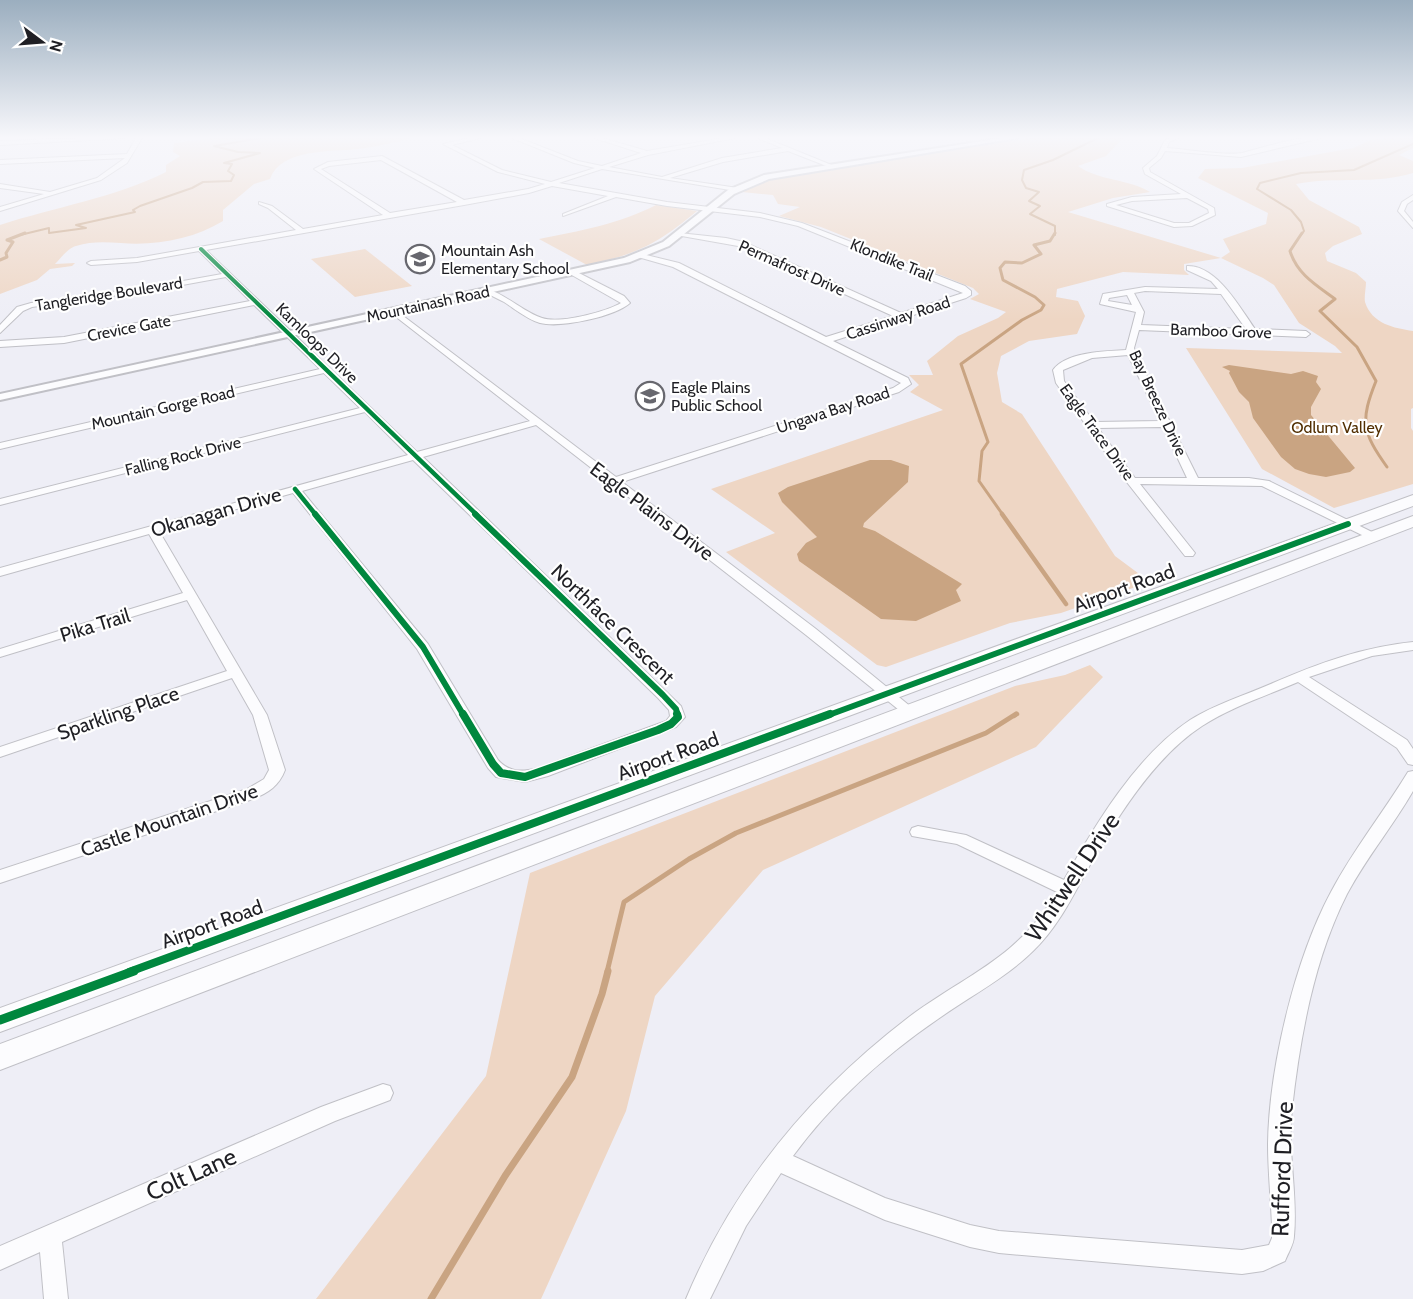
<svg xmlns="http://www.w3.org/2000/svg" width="1413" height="1299" font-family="Cabin,sans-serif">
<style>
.green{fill:#eed6c4}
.water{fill:#c9a482}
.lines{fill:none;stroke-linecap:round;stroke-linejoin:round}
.stream-far4{stroke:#c9a482;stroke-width:2}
.stream-far3{stroke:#c9a482;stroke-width:3}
.stream-far2{stroke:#c9a482;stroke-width:4.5}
.stream-far1{stroke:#c9a482;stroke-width:5}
.stream{stroke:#c9a482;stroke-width:7}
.minor-casing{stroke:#c0c0c6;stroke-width:2}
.tertiary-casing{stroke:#c0c0c6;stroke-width:4}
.secondary-casing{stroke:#c0c0c6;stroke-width:2}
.minor{fill:#fcfcfe;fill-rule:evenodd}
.tertiary{fill:#fcfcfe;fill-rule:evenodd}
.secondary{fill:#fcfcfe;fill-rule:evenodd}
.cycleway-far4-casing{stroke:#fff;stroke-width:6}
.cycleway-far3-casing{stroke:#fff;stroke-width:8}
.cycleway-far2-casing{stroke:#fff;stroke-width:10}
.cycleway-far1-casing{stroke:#fff;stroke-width:11}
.cycleway-casing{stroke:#fff;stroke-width:13}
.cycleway-far4{stroke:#00873e;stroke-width:4}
.cycleway-far3{stroke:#00873e;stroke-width:4.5}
.cycleway-far2{stroke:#00873e;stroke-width:6}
.cycleway-far1{stroke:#00873e;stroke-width:8}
.cycleway{stroke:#00873e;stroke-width:9}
.labels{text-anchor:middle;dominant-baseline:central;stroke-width:4.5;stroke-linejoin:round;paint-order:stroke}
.far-poi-label{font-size:16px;fill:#1f1f24;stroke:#fff;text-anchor:start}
.far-street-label{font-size:16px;fill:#1f1f24;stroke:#fff}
.far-park-label{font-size:16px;fill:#512e01;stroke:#fff}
.street-label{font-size:20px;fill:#1f1f24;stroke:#fff}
.near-street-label{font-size:24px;fill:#1f1f24;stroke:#fff}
</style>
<rect width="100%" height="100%" fill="#eeeef6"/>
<g class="green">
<path d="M213 138H413C395 142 376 147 358 149 331 152 281 148 270 179L254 184 223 210V221C194 239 155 246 121 243 106 242 91 241 76 246 68 248 61 258 55 264L75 263 72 266 50 269 37 280 0 294V225C55 207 114 198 166 172V165L180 156 173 152 174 143Z"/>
<path d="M1031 138H1123L1106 156 1078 166C1099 181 1129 179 1150 192L1113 198 1068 212 1221 258 1230 252 1223 239 1266 224 1268 213 1198 178 1205 169 1242 168 1353 148 1373 139 1413 138V148L1399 155 1413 161V173C1374 185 1336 176 1296 184L1309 200 1359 227 1362 234 1333 246 1325 253 1327 261 1356 273 1366 282C1366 288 1364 297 1365 302 1372 324 1394 328 1413 331V408L1411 409V428L1413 431V484L1334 508 1262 469 1186 348 1342 353 1335 346 1299 323 1274 285 1263 278 1221 258 1184 264V270L1189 275 1123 272 1057 289 1056 297 1078 301 1085 316 1077 334 1029 341 1001 356 997 373 1002 402 1022 414 1115 556 1150 582 1061 613 1010 623 886 667 877 665 726 552 775 533 711 489 943 410 910 392 919 385 909 375H933L927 361 958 336 998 318 1006 312 970 299 979 294 973 288 821 227 779 216 800 207 778 204 773 195 742 192 769 180 791 175Z"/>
<path d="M656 205 697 211C657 244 638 254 587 265L539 239C579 231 619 224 656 205Z"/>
<path d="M365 249 412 286 355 297 311 259Z"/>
<path d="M1090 665 1103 677 1036 747 763 870 655 996 626 1111 541 1299H316L486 1076 530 873 1015 686 1065 675Z"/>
</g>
<g class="water">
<path d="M1229 365 1291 374 1303 371 1318 376 1316 382 1321 389 1311 407V415L1355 468 1350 472 1326 477 1309 474 1295 469 1281 457 1253 418 1249 402 1239 392 1229 373 1230 371 1222 367Z"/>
<path d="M870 460H891L909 466 908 482 864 523 863 527 875 531 962 584 956 590 961 601 916 621 881 619 799 561 797 554 806 543 817 537 782 502 778 493 788 487Z"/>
</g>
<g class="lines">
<g class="stream-far4">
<path d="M20 235 49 228V233L86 228 76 225 135 212 133 210 140 206 192 188 203 182 231 181 234 175 228 171 232 164 224 163 260 153 238 152 214 146 261 138"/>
<path d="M1055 235V226L1030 214 1040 206 1029 201 1039 192 1026 188 1022 180 1024 170 1053 160 1098 138"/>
<path d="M1301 235 1304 231 1301 222 1291 210 1257 189 1260 183 1301 173 1354 170 1413 144"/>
</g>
<g class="stream-far3">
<path d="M1302 233 1290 251C1297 274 1316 285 1335 299L1320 311 1357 347 1376 381C1360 421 1362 432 1387 467"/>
<path d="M0 260 7 257 6 253 13 242 7 240 25 233"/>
<path d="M1003 515 979 481 982 451 988 442 961 364 1022 320 1041 310 1044 305 1035 297 1003 280 1000 268 1005 262 1022 263 1041 254 1034 245 1050 241 1055 233"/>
</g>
<g class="stream-far2">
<path d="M1002 514 1066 604"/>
<path d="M1014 716 1017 714"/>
</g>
<path class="stream-far1" d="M607 972 624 902 689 859 736 833 986 733 1016 714"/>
<path class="stream" d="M431 1299 505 1176 572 1077 602 994 608 971"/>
<g class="minor-casing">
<g id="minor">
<path d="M89 138H125L0 145V141Z"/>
<path d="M136 138H142L127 163 101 180 0 211V207L44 194 0 188V184L50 192 97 178 125 158 0 164V160L127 154Z"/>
<path d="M470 138H480L452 145 502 170 551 182 595 168 574 163 512 138H519L578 161 602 166 641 153 594 138H602L647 151 724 138H735L648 155 609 167 662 177 722 158 782 148 758 138H765L834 166 829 167 788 151 723 162 670 178 738 188 736 191 602 169 559 183 667 202 760 213 802 223 965 286 971 291V295L966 298 833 341 908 378 911 384 899 392 622 482 816 629 916 711 909 716 904 714 806 635 536 425 423 457 681 706 685 717 676 727 548 776 525 782 496 777 488 768 417 649 293 493 159 531 267 715 285 770C279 786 268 793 253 799L0 883V870L247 789 264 779 269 770 253 715 232 678 0 757V747L227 671 187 600 0 657V649L183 593 149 534 0 576V568L408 455 365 412 0 505V499L360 408 324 373 0 449V443L320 369 254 305 64 343 0 347V341L64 337 250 301 226 277 155 290 32 307 23 311 0 333V325L17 307 31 303 155 286 222 274 199 251 137 262 91 265 87 263 91 261 137 258 296 230 268 208 259 204V202L272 206 303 229 383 215 314 169 328 162 382 156 464 200 528 189 545 184 498 172 443 144ZM381 160 457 202 390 213 321 169 329 166ZM552 186 608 196 563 214V216L616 197 667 206 760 217 798 226 963 293 901 313 744 242 726 238 679 233 676 235 738 246 893 316 826 337 679 263 638 253V257L673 267 901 383 893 388 616 477 394 309H391V313L530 421 417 452 206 250 464 205 529 193ZM413 460 658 698 669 710 670 716 666 721 538 768C522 772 510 773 498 760L428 644 302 491Z"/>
<path d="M1171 138H1178L1169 142 1167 148C1184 149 1227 156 1242 153 1267 147 1295 136 1321 138L1241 157 1165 151 1161 158 1149 168 1150 172 1214 208 1215 215 1192 226 1174 227 1107 206V204L1132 197 1181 194 1145 174 1143 168 1157 156 1165 140ZM1187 198 1208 209 1209 213 1189 223H1174L1116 205 1132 201Z"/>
<path d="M1413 195V200L1407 204 1404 211 1413 222V228L1398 211 1402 202Z"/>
<path d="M1187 266C1217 265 1240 308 1255 329L1306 331 1310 334 1306 337 1139 330 1134 348 1135 352 1198 478H1249L1269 481 1376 534 1378 536 1376 538H1368L1262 486 1140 484 1195 553 1193 556H1185L1122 476 1056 383 1053 370C1066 352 1105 351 1126 350L1136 312 1100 304 1103 294 1145 287 1218 289 1211 281 1187 270ZM1145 291 1221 294 1246 329 1141 325 1144 312 1134 293ZM1127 295 1132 305 1108 301 1109 298ZM1128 355 1160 421 1094 422 1064 381 1063 370 1092 358ZM1163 427 1187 478H1135L1098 428Z"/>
<path d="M573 270 624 296 630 303C614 317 561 328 540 323 527 319 515 309 504 302 497 298 489 295 483 291L487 289C507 295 522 311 542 318 560 324 605 312 621 303L570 274 569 272Z"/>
<path d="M1413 642V650L1372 656 1309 677 1407 740 1413 749V765L1408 764 1397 748 1298 682C1266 696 1231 707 1202 726 1159 754 1124 806 1098 851 1078 884 1063 922 1034 950 1006 978 970 996 938 1019 884 1056 832 1103 793 1156L885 1198 970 1225 999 1231 1242 1250 1269 1245 1272 1238V1226C1271 1199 1268 1171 1268 1144 1269 1068 1295 959 1331 892 1353 850 1383 813 1408 772L1413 771V791C1393 826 1366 858 1347 894 1314 959 1300 1037 1292 1109 1287 1151 1298 1194 1294 1236 1294 1244 1288 1253 1285 1261L1263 1271 1242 1274 999 1253 970 1247 885 1220 781 1173 746 1226 710 1299H686C734 1184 811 1092 909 1017 967 974 1017 959 1057 892L957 844 912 836 910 832 912 828 918 826 966 835 1064 880C1095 825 1136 756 1190 720 1215 704 1246 695 1273 683 1319 663 1363 647 1413 642Z"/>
<path d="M383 1084 390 1086 393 1093 390 1100 335 1121 62 1242 68 1299H44L40 1252 0 1270V1246L321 1107Z"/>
</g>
</g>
<g class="tertiary-casing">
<path id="tertiary" d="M1003 138H1017L769 179 734 194 669 246 630 262 0 400V394L624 258 663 242 728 190 764 175Z"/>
</g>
<g class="secondary-casing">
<g id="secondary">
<path d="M1413 495V506L0 1032V1008Z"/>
<path d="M1413 516V527L0 1070V1044Z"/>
</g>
</g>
<use href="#minor" class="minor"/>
<use href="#tertiary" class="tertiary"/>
<use href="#secondary" class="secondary"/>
<g class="cycleway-far4-casing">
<path id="cycleway-far4" d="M201 249 314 358"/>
</g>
<g class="cycleway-far3-casing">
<g id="cycleway-far3">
<path d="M312 356 477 515"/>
<path d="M295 489 316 515"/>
</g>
</g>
<g class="cycleway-far2-casing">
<g id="cycleway-far2">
<path d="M315 514 423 647 464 716"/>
<path d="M475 514 663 695 676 709 678 716"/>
<path d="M826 716 1348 524"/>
</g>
</g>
<g class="cycleway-far1-casing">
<g id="cycleway-far1">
<path d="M463 714 493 764 501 773 525 777 658 730 671 724 678 717 677 714"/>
<path d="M129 972 830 714"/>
</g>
</g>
<g class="cycleway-casing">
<path id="cycleway" d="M0 1020 134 971"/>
</g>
<use href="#cycleway-far4" class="cycleway-far4"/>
<use href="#cycleway-far3" class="cycleway-far3"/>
<use href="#cycleway-far2" class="cycleway-far2"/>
<use href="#cycleway-far1" class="cycleway-far1"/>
<use href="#cycleway" class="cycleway"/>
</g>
<linearGradient id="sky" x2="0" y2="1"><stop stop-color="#9baebf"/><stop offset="0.43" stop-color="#f7f7fb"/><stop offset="1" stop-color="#f7f7fb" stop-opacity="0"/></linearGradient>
<rect width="1413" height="320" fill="url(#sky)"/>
<defs>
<g id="school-ring" transform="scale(1.5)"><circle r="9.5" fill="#fff" stroke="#67676e" stroke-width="1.5"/><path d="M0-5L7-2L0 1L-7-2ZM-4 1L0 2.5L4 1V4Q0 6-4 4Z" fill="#67676e"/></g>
</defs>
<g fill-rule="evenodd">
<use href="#school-ring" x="420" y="259"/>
<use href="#school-ring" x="650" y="396"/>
</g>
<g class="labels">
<g class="far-poi-label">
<text x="441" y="250">Mountain Ash<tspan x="441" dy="18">Elementary School</tspan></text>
<text x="671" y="387">Eagle Plains<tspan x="671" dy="18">Public School</tspan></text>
</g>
<g class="far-street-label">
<text transform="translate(892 260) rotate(22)">Klondike Trail</text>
<text transform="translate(792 268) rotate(24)">Permafrost Drive</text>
<text transform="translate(109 294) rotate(-9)">Tangleridge Boulevard</text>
<text transform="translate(428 304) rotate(-12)">Mountainash Road</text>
<text transform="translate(898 318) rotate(-18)">Cassinway Road</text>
<text transform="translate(129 328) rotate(-11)">Crevice Gate</text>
<text transform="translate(1221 331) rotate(2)">Bamboo Grove</text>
<text transform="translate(317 343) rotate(44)">Kamloops Drive</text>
<text transform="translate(1158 403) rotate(65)">Bay Breeze Drive</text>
<text transform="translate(163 408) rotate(-13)">Mountain Gorge Road</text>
<text transform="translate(833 410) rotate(-18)">Ungava Bay Road</text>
<text transform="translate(1097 432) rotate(54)">Eagle Trace Drive</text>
<text transform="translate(183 456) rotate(-14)">Falling Rock Drive</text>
</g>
<g class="far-park-label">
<text x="1337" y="427">Odlum Valley</text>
</g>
<g class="street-label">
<text transform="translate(652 511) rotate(37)">Eagle Plains Drive</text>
<text transform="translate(216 512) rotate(-16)">Okanagan Drive</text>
<text transform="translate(1124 588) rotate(-20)">Airport Road</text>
<text transform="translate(613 624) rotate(44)">Northface Crescent</text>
<text transform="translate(95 625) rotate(-17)">Pika Trail</text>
<text transform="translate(118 713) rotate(-19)">Sparkling Place</text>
<text transform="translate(668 756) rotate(-20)">Airport Road</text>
<text transform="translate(169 820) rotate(-19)">Castle Mountain Drive</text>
<text transform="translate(212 924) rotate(-20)">Airport Road</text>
</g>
<g class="near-street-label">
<text transform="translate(1072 877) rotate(-56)">Whitwell Drive</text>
<text transform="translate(1282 1169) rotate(-88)">Rufford Drive</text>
<text transform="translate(191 1174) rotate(-24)">Colt Lane</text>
</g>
</g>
<g transform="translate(42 42) rotate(106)" stroke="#ffffff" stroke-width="4.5" paint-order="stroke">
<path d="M0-4.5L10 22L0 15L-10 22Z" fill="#1f1f24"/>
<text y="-9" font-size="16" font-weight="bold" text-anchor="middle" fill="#1f1f24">N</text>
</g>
</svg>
